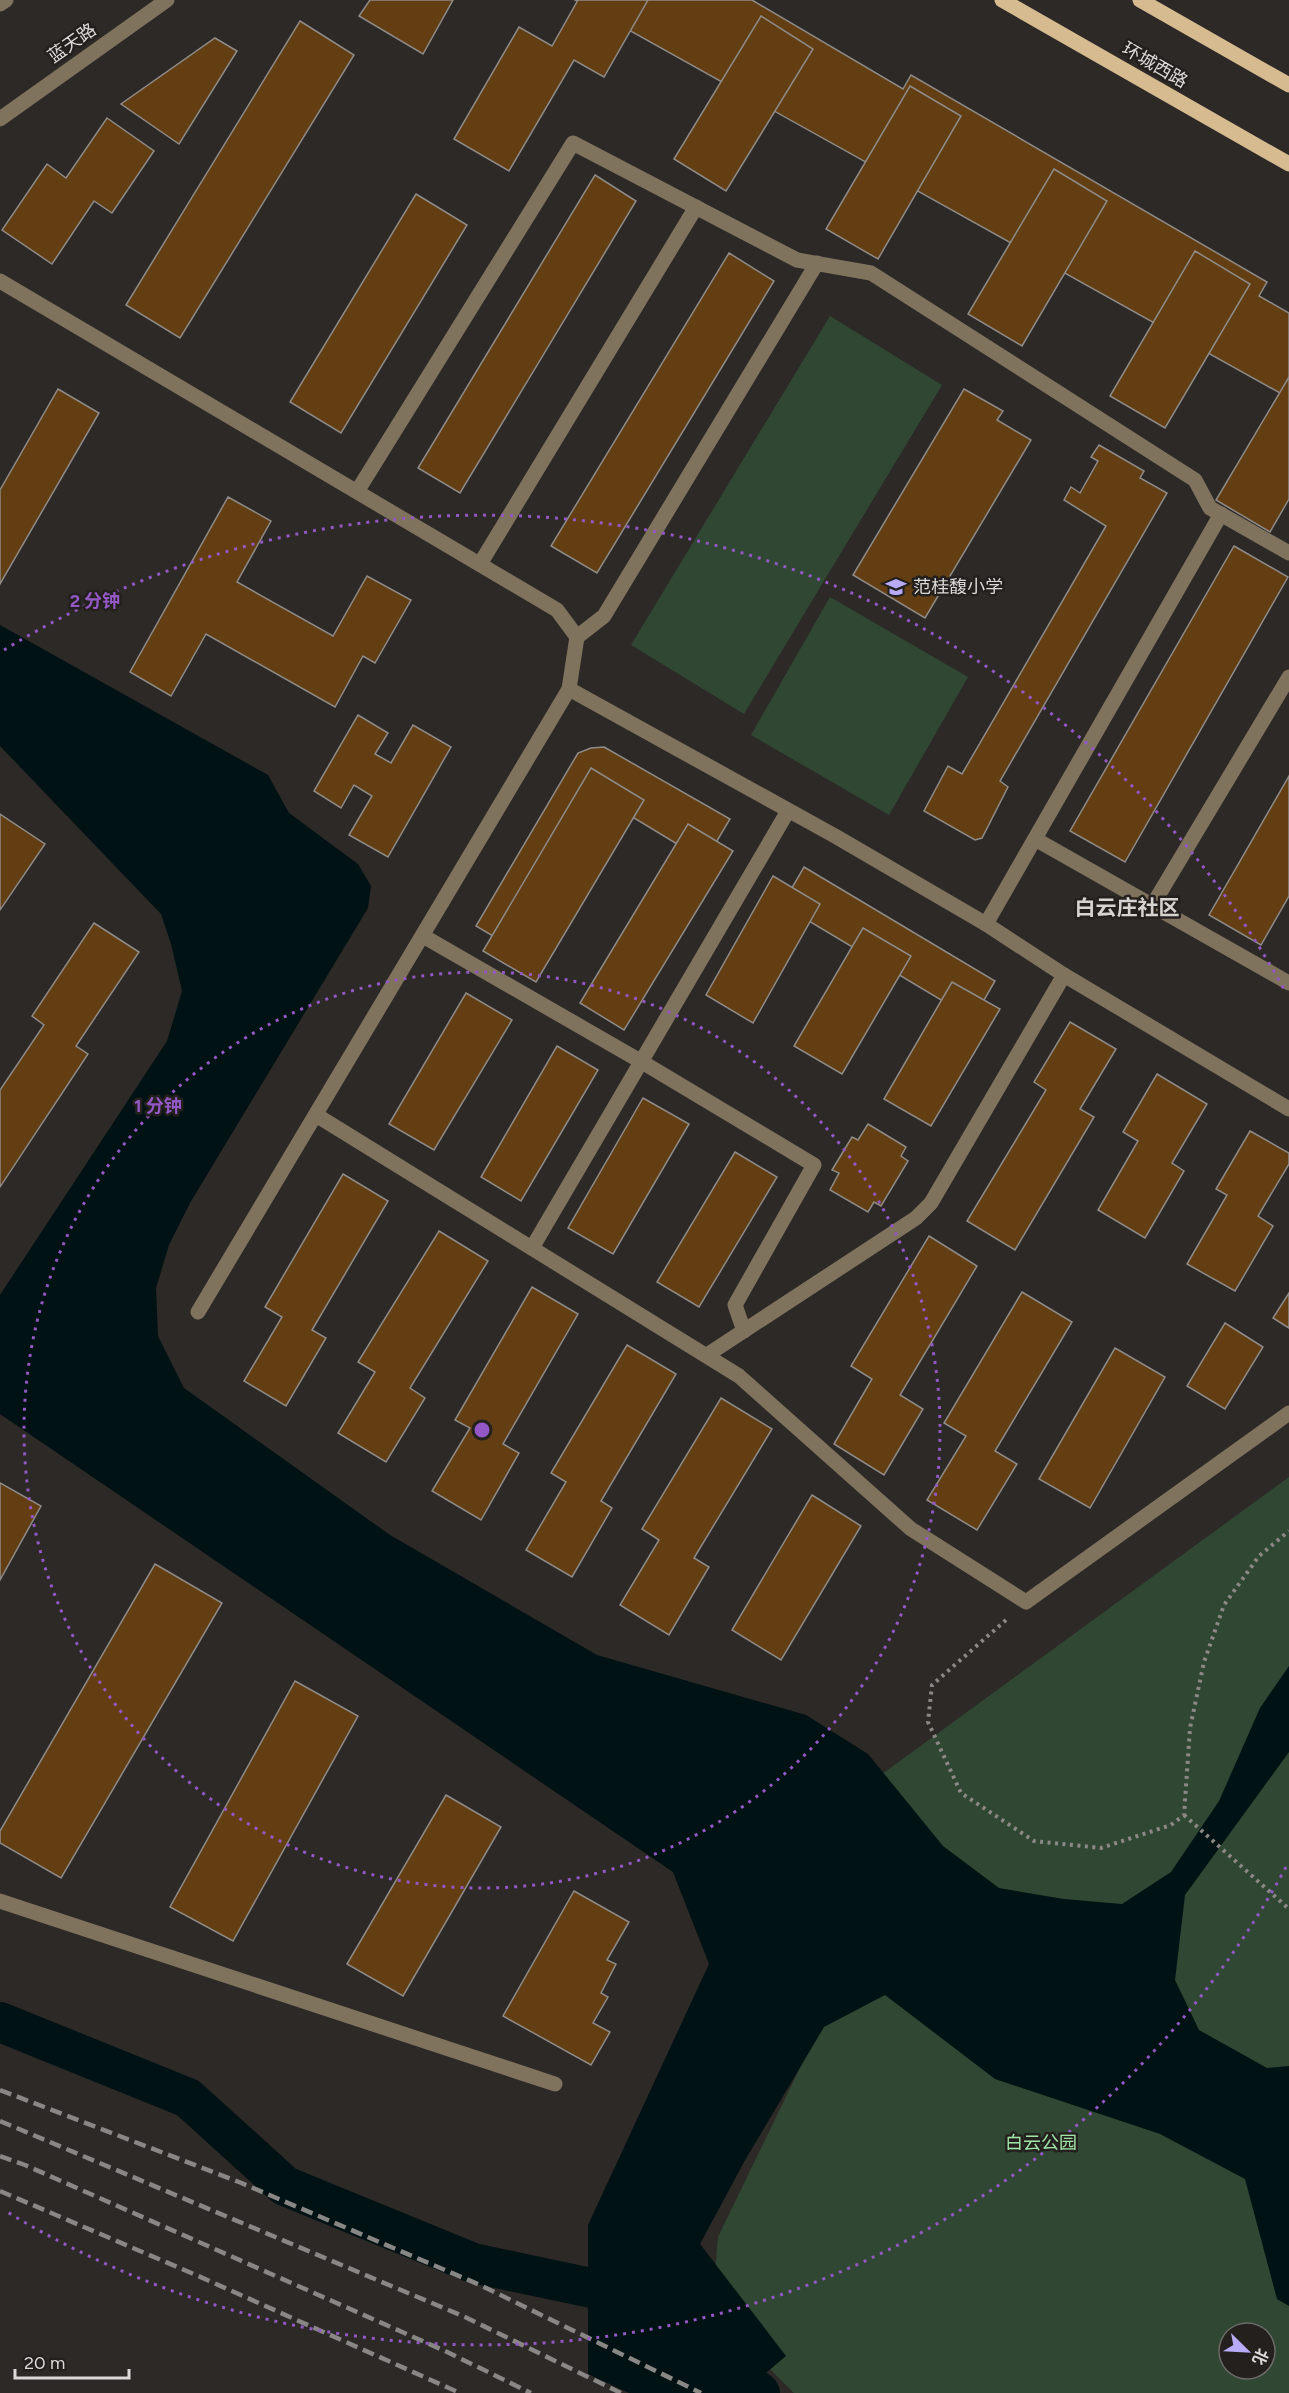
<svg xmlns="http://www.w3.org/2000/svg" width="1289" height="2393" font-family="Figtree,'Noto Sans SC',sans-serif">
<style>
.green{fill:#304833;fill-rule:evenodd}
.water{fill:#001213}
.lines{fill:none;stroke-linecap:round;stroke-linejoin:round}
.canal{stroke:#001213;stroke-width:40}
.building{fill:#633e12;stroke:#8e8b88;stroke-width:1.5}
.path{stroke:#8b8886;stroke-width:4;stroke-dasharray:3 4.5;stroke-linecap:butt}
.minor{stroke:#80735e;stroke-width:15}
.major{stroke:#d7bb90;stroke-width:15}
.rail{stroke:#898785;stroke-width:4.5;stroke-dasharray:12 6;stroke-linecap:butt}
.ring{fill:none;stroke:#9358c5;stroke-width:3;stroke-dasharray:3 6}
.labels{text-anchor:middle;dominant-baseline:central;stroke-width:5;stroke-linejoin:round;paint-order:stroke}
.street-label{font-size:18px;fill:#dcdad8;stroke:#23201d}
.poi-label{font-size:18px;fill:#dcdad8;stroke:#23201d;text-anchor:start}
.park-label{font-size:18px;fill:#9fe3a7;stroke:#23201d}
.quarter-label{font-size:21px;font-weight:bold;fill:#d7d3d0;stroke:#23201d}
.centre{fill:#9358c5;stroke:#23201d;stroke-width:3}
.ring-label{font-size:18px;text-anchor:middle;font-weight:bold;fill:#9358c5;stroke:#23201d;stroke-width:5;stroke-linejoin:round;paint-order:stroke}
</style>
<rect width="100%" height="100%" fill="#2c2927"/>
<g class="green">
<path d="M830 316 942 385 744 714 631 645Z"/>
<path d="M830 597 968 677 889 815 751 735Z"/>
<path d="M1289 1477V2393H794L712 2311 718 2237 828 2010 874 1780ZM1229 2333H1265V2369H1229Z"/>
</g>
<path class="water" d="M0 625 268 775 289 813 358 864 371 886 368 908 190 1203 169 1245 156 1288 158 1336 184 1388 390 1535 597 1655 806 1715 868 1754 943 1846 999 1888 1064 1899 1122 1904 1171 1872 1219 1801 1260 1708 1289 1666V1752L1185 1895 1175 1980 1199 2030 1267 2068 1289 2066V2306L1277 2299 1245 2179 1160 2134 995 2079 885 1995 824 2027 744 2162 700 2244 786 2356 742 2393H629L588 2374V2225L709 1964 673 1872 0 1414V1295L167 1041 182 991 171 944 161 914 0 746Z"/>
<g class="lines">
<g class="canal">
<path d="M0 2022 188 2098 285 2186 473 2263 643 2299"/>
<path d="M709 2352 760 2393"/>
</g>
</g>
<g class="building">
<path d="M370 0H453L423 54 359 16Z"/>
<path d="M575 0H752L903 89 911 75 1267 282 1259 296 1289 313V398Z"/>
<path d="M578 0H648L604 77 574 60 509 171 454 139 519 27 552 46Z"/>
<path d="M761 16 813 49 726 191 674 159Z"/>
<path d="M300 21 354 55 180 338 126 305Z"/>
<path d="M215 38 237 51 179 144 121 104Z"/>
<path d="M910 86 961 116 878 259 826 229Z"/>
<path d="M107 118 154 151 112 213 94 201 52 264 2 230 47 164 66 178Z"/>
<path d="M1054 169 1107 201 1022 346 968 314Z"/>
<path d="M595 175 636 201 460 493 418 468Z"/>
<path d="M416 194 467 225 341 433 290 402Z"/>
<path d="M1195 251 1250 284 1165 428 1110 396Z"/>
<path d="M729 253 774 281 597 573 551 546Z"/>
<path d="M1289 377V499L1270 532 1216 500Z"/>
<path d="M58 389 99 413 0 584V490Z"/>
<path d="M964 389 1003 411 997 420 1031 440 925 618 853 575Z"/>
<path d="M1099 445 1144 471 1140 478 1167 493 1000 781 1008 787 982 838 975 840 924 811 948 766 962 774 1106 526 1064 500 1071 487 1080 493 1098 461 1091 457Z"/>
<path d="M228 497 271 521 237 582 333 636 367 576 411 600 375 663 363 656 335 707 206 634 171 696 130 672Z"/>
<path d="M1234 546 1288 577 1125 862 1070 831Z"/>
<path d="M358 715 388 733 375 754 391 763 413 725 451 747 388 857 349 835 372 796 354 785 341 808 314 791Z"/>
<path d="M604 747 730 819 705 861 598 796 508 945 476 926 578 753 591 748Z"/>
<path d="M591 768 644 800 536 982 483 951Z"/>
<path d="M1289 776V896L1261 945 1209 915Z"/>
<path d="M0 814 45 844 0 910Z"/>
<path d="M688 824 733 851 624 1030 580 1003Z"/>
<path d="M804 867 995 981 973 1019 782 905Z"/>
<path d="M773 876 820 904 753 1023 706 995Z"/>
<path d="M94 923 139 952 76 1046 88 1054 0 1187V1090L44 1025 32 1016Z"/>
<path d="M863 928 911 956 842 1074 794 1046Z"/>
<path d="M952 982 1000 1009 931 1126 884 1099Z"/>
<path d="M466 993 512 1020 434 1150 389 1124Z"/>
<path d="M1070 1022 1116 1049 1080 1109 1094 1117 1015 1250 967 1221 1046 1090 1034 1082Z"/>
<path d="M557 1046 598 1070 521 1201 481 1177Z"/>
<path d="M1157 1074 1207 1104 1172 1163 1184 1171 1145 1238 1098 1210 1138 1141 1123 1132Z"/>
<path d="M643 1098 689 1124 613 1254 568 1228Z"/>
<path d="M868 1124 906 1147 901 1156 908 1161 881 1206 874 1202 868 1212 830 1190 839 1173 832 1170 852 1137 858 1140Z"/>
<path d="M1250 1131 1289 1153V1164L1258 1216 1273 1226 1235 1291 1187 1264 1227 1195 1216 1189Z"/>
<path d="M735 1152 777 1177 699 1307 657 1282Z"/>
<path d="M343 1174 388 1201 312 1330 326 1338 286 1406 244 1381 282 1317 265 1307Z"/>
<path d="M439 1231 488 1261 410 1388 425 1398 386 1462 338 1433 375 1372 358 1362Z"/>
<path d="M929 1236 977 1266 900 1395 923 1409 884 1475 834 1444 872 1379 851 1366Z"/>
<path d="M532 1287 578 1314 503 1444 519 1453 481 1520 432 1491 470 1428 455 1420Z"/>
<path d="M1022 1292 1072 1322 995 1451 1017 1464 977 1530 927 1500 966 1436 944 1423Z"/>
<path d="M1289 1293V1328L1273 1318Z"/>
<path d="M1225 1323 1263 1347 1225 1409 1187 1386Z"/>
<path d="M627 1345 676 1374 601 1501 612 1508 572 1577 526 1550 566 1482 551 1473Z"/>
<path d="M1115 1348 1165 1377 1090 1508 1039 1479Z"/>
<path d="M721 1398 772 1429 694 1558 709 1567 669 1635 620 1605 659 1540 642 1529Z"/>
<path d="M0 1483 41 1506 0 1580Z"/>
<path d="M812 1495 861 1526 781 1660 732 1630Z"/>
<path d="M155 1564 222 1603 61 1878 0 1843V1831Z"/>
<path d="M295 1681 358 1716 233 1941 170 1907Z"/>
<path d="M446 1795 501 1827 403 1996 347 1964Z"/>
<path d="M574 1891 629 1922 607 1960 616 1964 601 1993 608 1997 593 2023 610 2032 591 2065 503 2016Z"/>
</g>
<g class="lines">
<g class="path">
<path d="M1006 1620 932 1685 928 1722 961 1793 1034 1841 1101 1848 1171 1825 1184 1815 1190 1728 1204 1662 1224 1605 1259 1556 1289 1531"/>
<path d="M1184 1815 1289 1909"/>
</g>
<g class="minor">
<path d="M0 4 6 0"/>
<path d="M0 119 167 0"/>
<path d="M0 281 557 610 577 637 569 689 198 1312"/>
<path d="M358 490 573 143 797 260 871 273 1195 480 1210 508 1289 553"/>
<path d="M480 564 696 207"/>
<path d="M577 637 604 616 817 263"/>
<path d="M569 689 835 836 986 924 1064 975 1289 1109"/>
<path d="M1035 839 1289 983"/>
<path d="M1152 906 1289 677"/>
<path d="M986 924 1221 514"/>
<path d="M423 936 642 1062 814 1165 735 1305 744 1331"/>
<path d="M316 1115 739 1376 911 1529 1026 1602 1289 1413"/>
<path d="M532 1248 788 811"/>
<path d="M707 1355 916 1218 931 1203 1064 975"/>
<path d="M0 1901 555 2084"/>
</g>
<g class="major">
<path d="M1002 0 1289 164"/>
<path d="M1140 0 1289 85"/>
</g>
<g class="rail">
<path d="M0 2090 239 2182 480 2285 701 2393"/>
<path d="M0 2121 465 2317 621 2393"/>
<path d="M0 2156 25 2165 445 2351 531 2393"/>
<path d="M0 2191 196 2275 460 2393"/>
</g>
</g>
<g class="ring">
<circle cx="482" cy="1430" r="458"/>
<path d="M1286 1867A915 915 0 0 1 4 2210M4 650A915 915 0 0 1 1286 993"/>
</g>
<defs>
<g id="school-bare" transform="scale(1.62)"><path d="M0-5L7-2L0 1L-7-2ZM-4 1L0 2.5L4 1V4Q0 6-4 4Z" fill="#b8abf7" stroke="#23201d" stroke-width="2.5" paint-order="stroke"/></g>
</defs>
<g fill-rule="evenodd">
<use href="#school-bare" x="896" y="587"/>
</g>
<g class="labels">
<g class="street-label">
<text transform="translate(72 43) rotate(-35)">蓝天路</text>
<text transform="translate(1155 65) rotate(30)">环城西路</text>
</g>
<g class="poi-label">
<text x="913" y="587">范桂馥小学</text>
</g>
<g class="park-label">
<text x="1041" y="2143">白云公园</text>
</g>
<g class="quarter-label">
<text x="1127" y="907">白云庄社区</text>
</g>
</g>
<circle cx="482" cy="1430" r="9" class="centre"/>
<g class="ring-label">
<text x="95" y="607">2 分钟</text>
<text x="158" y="1112">1 分钟</text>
</g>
<g transform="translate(1247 2351) rotate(114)"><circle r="28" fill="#23201d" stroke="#6d6a68" stroke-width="1.5"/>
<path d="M0-4.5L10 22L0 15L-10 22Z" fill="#b8abf7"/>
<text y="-9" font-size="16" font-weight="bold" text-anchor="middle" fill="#dcdad8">北</text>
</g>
<path d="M15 2369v9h114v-9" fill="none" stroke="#dcdad8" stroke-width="3"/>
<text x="24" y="2369" font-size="18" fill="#dcdad8" stroke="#23201d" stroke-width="4.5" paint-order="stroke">20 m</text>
</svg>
